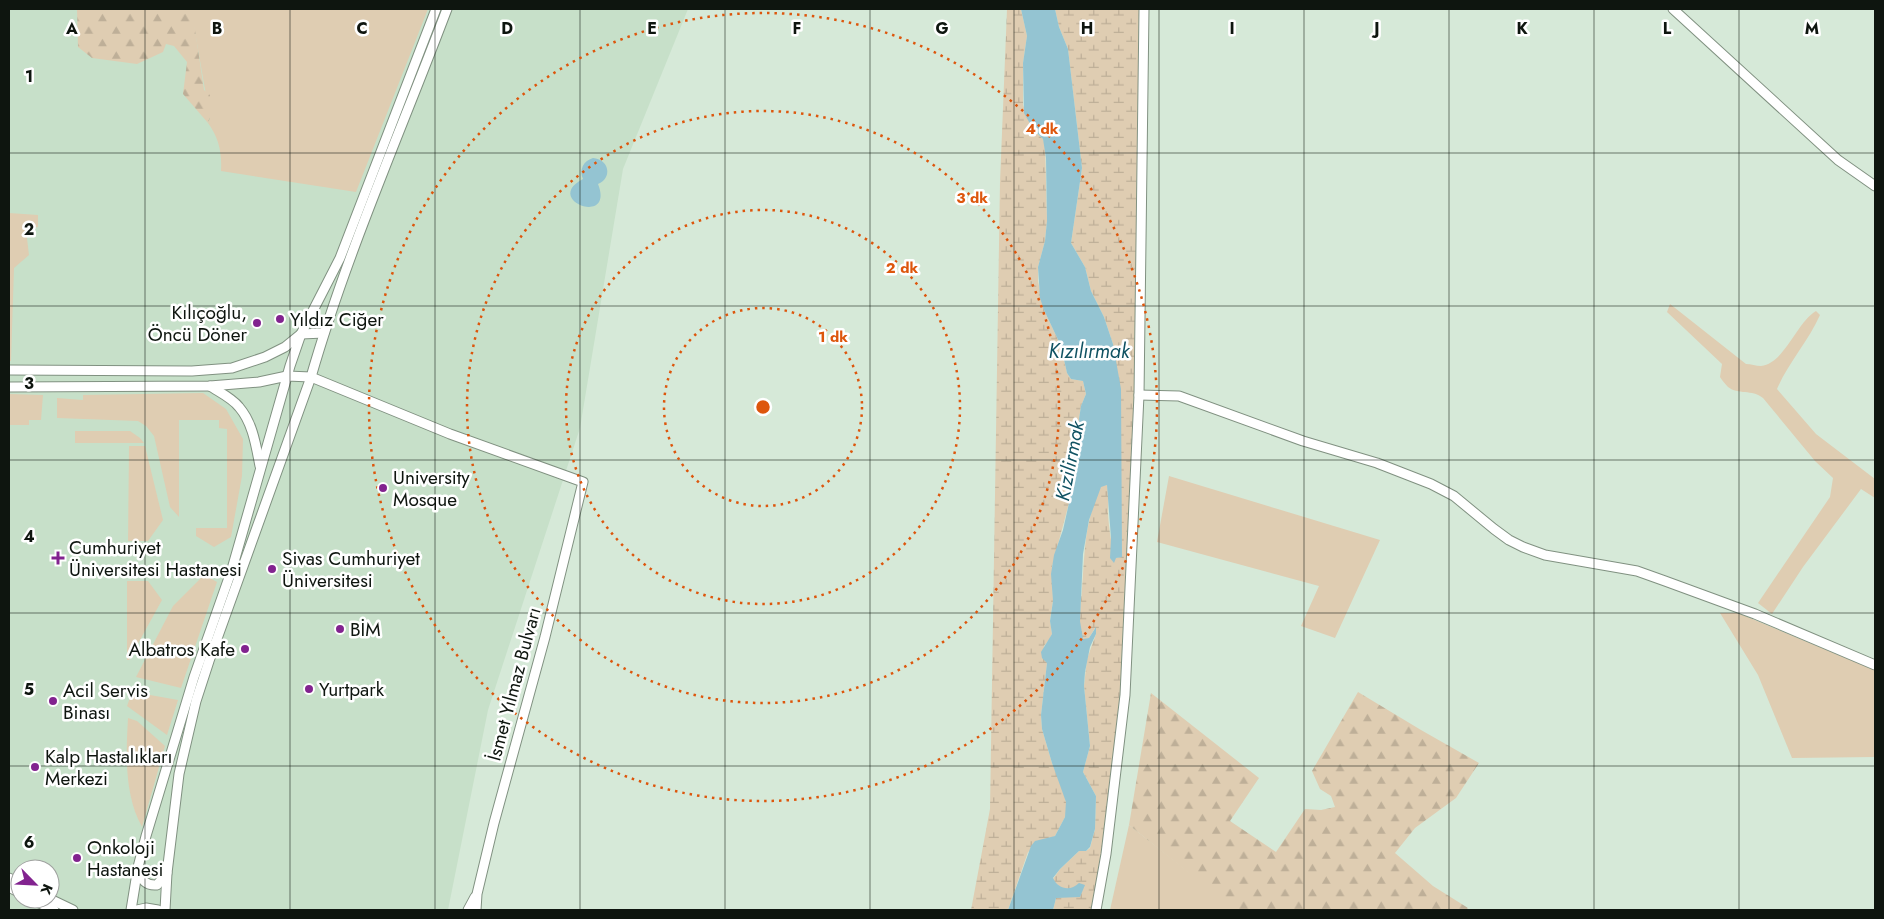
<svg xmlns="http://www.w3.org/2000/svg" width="1884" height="919" font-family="Jost,sans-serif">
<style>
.built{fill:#c7e0c9;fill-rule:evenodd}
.grass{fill:#dfcdb2}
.forest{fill:url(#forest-firs)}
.wetland{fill:url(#wetland-marsh)}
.water{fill:#94c4d2}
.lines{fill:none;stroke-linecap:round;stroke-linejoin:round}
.minor-casing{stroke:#809181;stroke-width:11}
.minor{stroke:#fff;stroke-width:9}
.grid{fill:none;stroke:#0e150f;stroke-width:1;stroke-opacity:0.55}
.ring{fill:none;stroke:#dd560c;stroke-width:2.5;stroke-dasharray:2.5 5}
.poi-dot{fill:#82238f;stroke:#fff;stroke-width:2}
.labels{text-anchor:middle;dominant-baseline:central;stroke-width:5;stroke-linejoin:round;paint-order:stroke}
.poi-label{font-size:19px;fill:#0e150f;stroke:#fff;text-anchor:start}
.street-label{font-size:19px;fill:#0e150f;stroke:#fff}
.water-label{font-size:20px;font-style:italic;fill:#105262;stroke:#fff}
.grid-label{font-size:16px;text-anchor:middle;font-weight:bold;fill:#0e150f;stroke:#fff;stroke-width:5;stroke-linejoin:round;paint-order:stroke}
.centre{fill:#dd560c;stroke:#fff;stroke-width:2.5}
.ring-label{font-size:15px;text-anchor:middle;font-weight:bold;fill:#dd560c;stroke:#fff;stroke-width:5;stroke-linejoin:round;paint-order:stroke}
</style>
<defs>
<pattern id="forest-firs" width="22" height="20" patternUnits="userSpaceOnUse" patternTransform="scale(1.25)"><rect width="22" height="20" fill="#dfcdb2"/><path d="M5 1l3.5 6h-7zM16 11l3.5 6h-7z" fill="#beaf98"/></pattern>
<pattern id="wetland-marsh" width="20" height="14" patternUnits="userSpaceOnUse" patternTransform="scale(1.25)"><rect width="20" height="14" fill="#dfcdb2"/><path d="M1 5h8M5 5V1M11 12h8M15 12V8" fill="none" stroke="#beaf98"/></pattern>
</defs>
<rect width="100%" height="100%" fill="#d6e9d8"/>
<path class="built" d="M9 9H688L623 169 580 428 488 710 448 910H9ZM20 869H50V899H20Z"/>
<g class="grass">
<path d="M191 9H428L356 192 221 171C222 153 219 138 208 123L210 118Z"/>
<path d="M9 213 38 215V227L26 230 29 255 14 268 11 361H9Z"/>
<path d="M1670 304 1746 364C1751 364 1756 366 1761 366 1785 363 1796 323 1816 311L1820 315C1808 342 1788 363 1777 389L1816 434 1875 479V498L1861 489 1803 567 1772 614 1758 603 1830 497 1833 478 1815 461 1763 398C1752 389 1738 395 1728 387 1725 384 1722 380 1720 377L1722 364 1667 312Z"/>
<path d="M203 393 226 409 243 439 242 476 231 537 214 547 196 536V528H227V429L219 428V420H179V517L170 507 154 436 146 426 138 421 57 418V398L83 400V395Z"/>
<path d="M9 394 43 395 41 420H29V425H9Z"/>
<path d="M75 431H130L140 438 144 443H75Z"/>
<path d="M129 446H145L163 520 148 541H128Z"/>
<path d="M1169 476 1380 540 1335 638 1301 626 1319 586 1157 542Z"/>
<path d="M204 575 217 582 181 688 136 677 173 606Z"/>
<path d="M127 581H148L162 600 129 660H127Z"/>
<path d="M1720 613H1738L1875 670V757L1792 758 1758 675Z"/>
<path d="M139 693 178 700 167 735 127 706 131 695Z"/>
<path d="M128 718 137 721 165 746 142 827C124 795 126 753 128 718Z"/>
<path d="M1129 825 1233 907 1235 910H1110Z"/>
</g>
<g class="forest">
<path d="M77 9H192L204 90 210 95V118L208 123 183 94 187 62 174 46 166 44 163 52 137 64 92 58 78 47Z"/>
<path d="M1358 692 1421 730 1479 763 1456 798 1415 828 1395 853 1433 886 1468 908 1466 910H1235L1129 825 1151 693 1259 778 1230 821 1276 852 1305 809 1321 810 1335 807 1331 796 1320 789 1312 771Z"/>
</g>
<g class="wetland">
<path d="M1007 9H1021L1027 36 1023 63V105L1033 129 1043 139 1045 145 1047 221 1045 241 1038 267V281L1044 310 1061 346 1067 373 1071 379 1083 381 1086 394 1081 406 1079 419 1081 432 1070 470 1069 503 1052 567 1053 601 1050 620 1052 634 1049 640 1044 646 1047 663 1041 715 1042 729 1052 763 1065 795 1067 809 1065 817 1055 836 1028 852 1008 910H971L990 809 1000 182Z"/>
<path d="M1055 9H1139L1134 395 1120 694 1102 854 1091 910H1053L1056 898 1074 888C1064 890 1058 888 1053 879L1060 869 1079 851H1086L1090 848 1095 829 1096 796 1083 772 1090 746 1084 686 1087 659 1096 634 1095 628 1089 638 1083 640C1077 623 1081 606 1082 589 1085 550 1084 523 1101 486L1107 485C1109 495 1108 504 1108 514 1109 529 1111 544 1116 558L1122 557 1113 344 1104 317 1091 291 1085 267 1071 243 1082 168 1068 49 1059 27Z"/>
</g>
<g class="water">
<path d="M1021 9H1055L1059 27 1068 49 1082 168 1071 243 1085 267 1091 291 1104 317 1113 344 1121 389 1122 557 1116 558 1114 563 1110 558 1111 538 1107 485 1101 487 1089 520 1083 554 1080 621 1083 639 1089 638 1096 627V634L1090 647 1085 672 1084 686 1090 746 1083 772 1096 796 1095 829 1090 847 1086 851H1079L1060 869 1053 878C1058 889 1070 892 1079 883L1085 885 1080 897 1056 898 1053 910H1008L1031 846 1035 841 1055 836 1065 817 1066 802 1052 763 1042 729 1041 715 1047 663 1042 658 1041 652 1052 634 1050 621 1053 601 1051 574 1054 555 1063 530 1069 503 1071 463 1081 432 1079 419 1081 406 1086 394 1083 381 1071 379 1067 373 1061 346 1044 310 1040 298 1038 267 1045 241 1047 221 1046 158 1043 139 1033 129 1024 113 1023 63 1027 36Z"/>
<path d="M593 158C609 159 613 178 598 184 615 227 542 200 583 179 579 170 583 161 593 158Z"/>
</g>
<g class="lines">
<g class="minor-casing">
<g id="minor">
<path d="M1673 9 1838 160 1875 186"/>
<path d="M9 370 192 371 232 368 265 357 285 347 301 334 324 333"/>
<path d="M210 386C219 392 232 398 239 407 253 423 256 446 260 466"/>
<path d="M9 387 210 386 259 382 287 376 311 377 450 434 583 482 545 637 494 823 477 894 476 910"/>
<path d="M1139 395 1179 396 1303 441 1377 463 1431 484 1454 496 1494 529 1509 540 1523 547 1545 555 1637 571 1665 581 1755 614 1875 665"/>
<path d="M138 870C141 880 146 886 157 885L167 873"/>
<path d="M9 878 20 884"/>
<path d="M9 887 20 893"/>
<path d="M31 899 54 910"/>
<path d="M50 899 73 910"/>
<path d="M131 910 138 867 146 836 194 677 232 569 290 366 301 334 340 258 436 9"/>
<path d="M137 910 146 908 158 910"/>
<path d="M165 910 167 873 179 774 196 701 209 661 311 377C347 252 401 131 447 9"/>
<path d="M468 910 475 897"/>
<path d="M1096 910 1106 854 1125 695 1139 395 1144 9"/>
</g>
</g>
<use href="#minor" class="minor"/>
</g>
<path class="grid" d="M145 9V910M290 9V910M435 9V910M580 9V910M725 9V910M870 9V910M1014 9V910M1159 9V910M1304 9V910M1449 9V910M1594 9V910M1739 9V910M9 153H1875M9 306H1875M9 460H1875M9 613H1875M9 766H1875"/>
<g class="ring">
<circle cx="763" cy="407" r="99"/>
<circle cx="763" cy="407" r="197"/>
<circle cx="763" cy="407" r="296"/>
<circle cx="763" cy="407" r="394"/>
</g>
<g class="poi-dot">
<circle cx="280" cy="319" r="5"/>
<circle cx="257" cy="323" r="5"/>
<circle cx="383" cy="488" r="5"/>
<path d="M55.5 550.5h5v5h5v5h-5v5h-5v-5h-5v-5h5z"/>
<circle cx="272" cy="569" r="5"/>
<circle cx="340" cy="629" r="5"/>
<circle cx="245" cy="649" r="5"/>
<circle cx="309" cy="689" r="5"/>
<circle cx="53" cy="701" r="5"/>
<circle cx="35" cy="767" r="5"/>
<circle cx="77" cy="858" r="5"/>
</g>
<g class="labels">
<g class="poi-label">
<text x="247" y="312" text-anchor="end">Kılıçoğlu,<tspan x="247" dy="22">Öncü Döner</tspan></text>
<text x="290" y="319">Yıldız Ciğer</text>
<text x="393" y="477">University<tspan x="393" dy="22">Mosque</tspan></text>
<text x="69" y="547">Cumhuriyet<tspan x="69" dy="22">Üniversitesi Hastanesi</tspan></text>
<text x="282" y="558">Sivas Cumhuriyet<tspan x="282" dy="22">Üniversitesi</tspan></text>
<text x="350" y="629">BİM</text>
<text x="235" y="649" text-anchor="end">Albatros Kafe</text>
<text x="319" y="689">Yurtpark</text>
<text x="63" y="690">Acil Servis<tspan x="63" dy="22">Binası</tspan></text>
<text x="45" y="756">Kalp Hastalıkları<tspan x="45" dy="22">Merkezi</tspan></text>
<text x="87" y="847">Onkoloji<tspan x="87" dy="22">Hastanesi</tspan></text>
</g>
<g class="street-label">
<text transform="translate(514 684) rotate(-75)">İsmet Yılmaz Bulvarı</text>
</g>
<g class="water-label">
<text x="1089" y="351">Kızılırmak</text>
<text transform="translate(1070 461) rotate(-79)">Kizilirmak</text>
</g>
</g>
<g class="grid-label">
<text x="72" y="34">A</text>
<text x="217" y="34">B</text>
<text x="362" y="34">C</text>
<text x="507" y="34">D</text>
<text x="652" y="34">E</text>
<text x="797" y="34">F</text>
<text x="942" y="34">G</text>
<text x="1087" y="34">H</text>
<text x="1232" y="34">I</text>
<text x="1377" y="34">J</text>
<text x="1522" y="34">K</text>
<text x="1667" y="34">L</text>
<text x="1812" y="34">M</text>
<text x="29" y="82">1</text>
<text x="29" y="235">2</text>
<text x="29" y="389">3</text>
<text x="29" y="542">4</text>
<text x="29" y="695">5</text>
<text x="29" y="848">6</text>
</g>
<circle cx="763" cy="407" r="8" class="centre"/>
<g class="ring-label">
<text x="1042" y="134">4 dk</text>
<text x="972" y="203">3 dk</text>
<text x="902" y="273">2 dk</text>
<text x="833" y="342">1 dk</text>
</g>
<rect width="1884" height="919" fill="none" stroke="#0e150f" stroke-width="20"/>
<g transform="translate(35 884) rotate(114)"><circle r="24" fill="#ffffff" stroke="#9fa19f"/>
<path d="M0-4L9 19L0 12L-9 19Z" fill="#82238f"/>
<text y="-8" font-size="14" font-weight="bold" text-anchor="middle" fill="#0e150f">K</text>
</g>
</svg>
